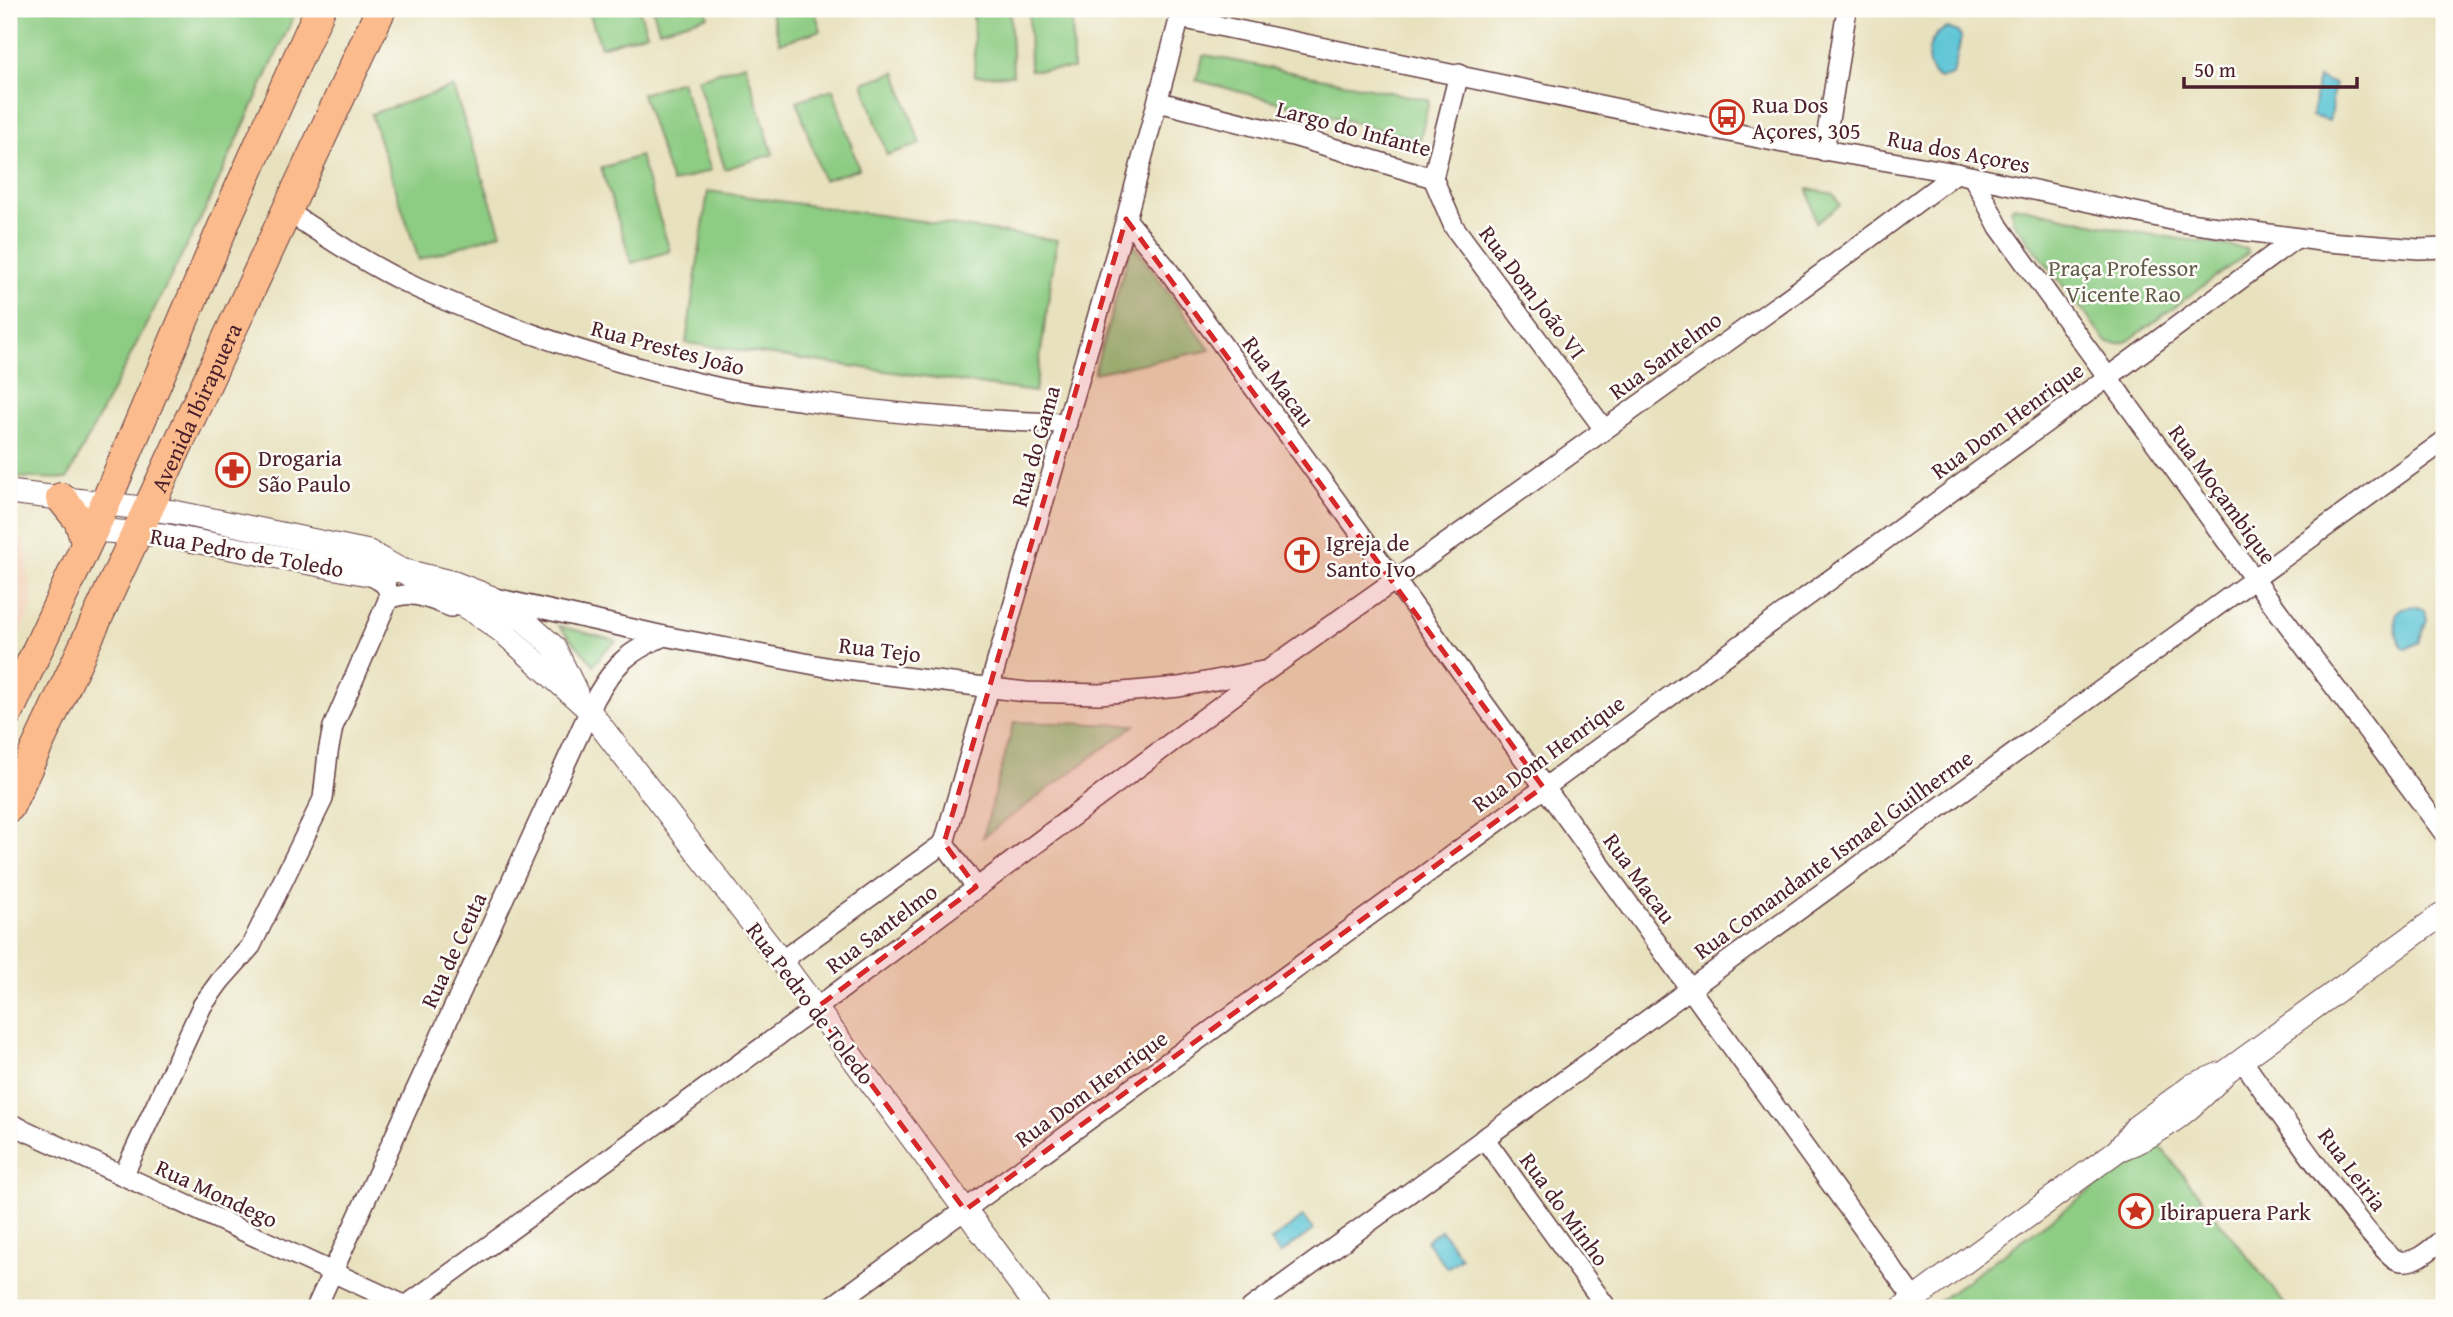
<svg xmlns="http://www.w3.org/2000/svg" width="2453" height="1317" font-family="'Gentium Book Plus',serif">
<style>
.built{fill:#f2d4be}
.green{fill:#8dcc83;stroke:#6c7657;stroke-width:2}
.water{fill:#5bc5d5;stroke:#527280;stroke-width:2}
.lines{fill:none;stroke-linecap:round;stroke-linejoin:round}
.minor-casing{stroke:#623c41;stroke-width:22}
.tertiary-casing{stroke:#623c41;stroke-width:25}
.primary-casing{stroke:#623c41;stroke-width:32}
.minor{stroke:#fff;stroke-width:19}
.tertiary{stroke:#fff;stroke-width:23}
.primary{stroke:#fbbb8c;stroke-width:30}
.marked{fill:#d62828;fill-opacity:0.2;stroke:#d62828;stroke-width:5;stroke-dasharray:14 9;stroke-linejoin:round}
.labels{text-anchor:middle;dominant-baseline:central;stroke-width:5;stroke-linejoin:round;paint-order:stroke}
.poi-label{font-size:23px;fill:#4a1f2b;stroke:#fdfcf7;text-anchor:start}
.street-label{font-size:23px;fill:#4a1f2b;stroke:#fdfcf7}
.park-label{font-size:23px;fill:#615c4a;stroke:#fdfcf7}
</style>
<rect width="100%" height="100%" fill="#fdfcf7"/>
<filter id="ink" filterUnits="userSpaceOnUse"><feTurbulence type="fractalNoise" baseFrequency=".0143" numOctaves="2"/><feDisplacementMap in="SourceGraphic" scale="14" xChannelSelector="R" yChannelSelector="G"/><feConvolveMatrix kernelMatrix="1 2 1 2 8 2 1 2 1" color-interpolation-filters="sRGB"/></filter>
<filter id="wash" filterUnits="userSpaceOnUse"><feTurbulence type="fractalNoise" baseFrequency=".00686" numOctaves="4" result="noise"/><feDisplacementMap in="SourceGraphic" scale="28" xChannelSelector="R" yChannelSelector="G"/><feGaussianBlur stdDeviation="1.57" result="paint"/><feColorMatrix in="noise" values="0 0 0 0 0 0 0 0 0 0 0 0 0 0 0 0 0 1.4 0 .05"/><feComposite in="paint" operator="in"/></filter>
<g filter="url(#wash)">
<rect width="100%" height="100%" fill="#e8e1be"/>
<path class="built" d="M9 539 24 540 33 605 9 657Z"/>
<g class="green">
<path d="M9 9H297L206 208 67 479 9 477Z"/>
<path d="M588 9H639L647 33 601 47Z"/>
<path d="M653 9H706L708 16 659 30Z"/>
<path d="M770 9H814L821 30 780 43Z"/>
<path d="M973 9H1010L1013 75 975 76Z"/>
<path d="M1029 9H1072L1073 69 1030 70Z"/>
<path d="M1205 55 1429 100 1420 140 1196 80 1203 57Z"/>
<path d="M745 64 773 154 725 169 697 79Z"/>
<path d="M896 72 920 144 887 155 863 83Z"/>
<path d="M681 81 711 170 672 183 642 94Z"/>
<path d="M453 87 501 233 419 260 371 114Z"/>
<path d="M833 89 859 169 823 180 797 101Z"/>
<path d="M640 156 670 251 632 263 601 168Z"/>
<path d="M1808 189 1833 194 1840 205 1816 223Z"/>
<path d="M708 191 1057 240 1035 392 686 343Z"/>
<path d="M2014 206 2128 231 2242 248 2246 249 2248 253 2128 341 2118 344 2108 343 2013 221 2011 209Z"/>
<path d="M1132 242 1210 350 1094 373Z"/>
<path d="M559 626 617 641 604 651 594 665Z"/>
<path d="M1014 722 1135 725 983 837Z"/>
<path d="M2157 1142 2288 1308H1929Z"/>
</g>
<g class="water">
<path d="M1948 28 1958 32 1961 38 1953 75 1940 79C1920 68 1927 33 1948 28Z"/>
<path d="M2318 78 2335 84C2331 97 2333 108 2329 121L2312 116C2316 103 2314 92 2318 78Z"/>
<path d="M2415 606 2424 610 2427 619 2419 642 2406 649C2395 642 2395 625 2396 613L2402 608Z"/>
<path d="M1303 1217 1313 1230 1280 1254 1271 1241Z"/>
<path d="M1441 1230 1461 1258 1447 1268 1426 1241Z"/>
</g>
</g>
<g filter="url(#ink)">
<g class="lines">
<g class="minor-casing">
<g id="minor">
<path d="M1180 18 1783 143 1956 173 2181 222 2328 242 2419 249 2444 248"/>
<path d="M1159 102 1293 136 1433 178 1459 74"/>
<path d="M1824 151 1847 9"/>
<path d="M1973 177 1999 227 2254 579 2444 833"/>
<path d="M1433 178 1454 227 1604 429"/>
<path d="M287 211C329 239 373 268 419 289 517 332 621 366 725 389 751 395 778 397 804 401 892 414 978 421 1067 423"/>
<path d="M1126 219 1165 266 1389 573"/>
<path d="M1402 575 1820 275 1956 173"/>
<path d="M1400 587 1914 1299"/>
<path d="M495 598 664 636 831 668 1026 692 1100 694 1179 687 1263 671"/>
<path d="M388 600C409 588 430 599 451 607"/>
<path d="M944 843 1126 219 1182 9"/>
<path d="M944 843 976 887"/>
<path d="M781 961 944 843"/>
<path d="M2242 1060C2263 1090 2375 1252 2397 1260 2415 1266 2432 1248 2444 1238"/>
<path d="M9 1123 406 1306"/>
<path d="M1484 1138 1607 1308"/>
<path d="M123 1176 202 1006 220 981 251 946 323 799 328 753 333 727 388 600C391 584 380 581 368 574"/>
<path d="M316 1308 595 699C616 663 626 653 664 636"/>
<path d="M403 1308 815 1009 1268 670 1388 585"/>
<path d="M830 1308 2107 378 2296 238"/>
<path d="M1251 1308 2444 441"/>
</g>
</g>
<g class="tertiary-casing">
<g id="tertiary">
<path d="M9 492 174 512 369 552 476 613 503 632 587 708 781 961 1038 1308"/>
<path d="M92 530 163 535 368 574 401 570 454 583 490 597 524 620 554 647 576 692"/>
<path d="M2118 1150 2136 1127 2193 1085 2220 1074"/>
<path d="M1902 1308 2118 1150C2163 1134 2195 1106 2227 1071L2444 913"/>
</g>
</g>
<g class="primary-casing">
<g id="primary">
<path d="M61 498 79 520 86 542"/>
<path d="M9 711 105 504 230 210 320 9"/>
<path id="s1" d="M9 807 381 9"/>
</g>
</g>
<use href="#minor" class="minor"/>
<use href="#tertiary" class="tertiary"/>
<use href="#primary" class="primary"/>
</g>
</g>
<path class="marked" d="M1126 219 1543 787 965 1210 815 1009 976 887 944 843Z"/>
<defs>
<g id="bus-ring" transform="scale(1.75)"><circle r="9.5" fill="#fdfcf7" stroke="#c8321e" stroke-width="1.5"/><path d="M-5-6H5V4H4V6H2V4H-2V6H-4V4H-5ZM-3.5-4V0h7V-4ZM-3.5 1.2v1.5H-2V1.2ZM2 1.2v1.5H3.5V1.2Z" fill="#c8321e"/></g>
<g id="pharmacy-ring" transform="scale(1.75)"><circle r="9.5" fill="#fdfcf7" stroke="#c8321e" stroke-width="1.5"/><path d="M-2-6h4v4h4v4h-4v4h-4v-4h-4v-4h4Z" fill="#c8321e"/></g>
<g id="church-ring" transform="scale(1.75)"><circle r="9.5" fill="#fdfcf7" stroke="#c8321e" stroke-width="1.5"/><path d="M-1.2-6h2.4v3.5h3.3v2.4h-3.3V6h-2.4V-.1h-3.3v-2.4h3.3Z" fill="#c8321e"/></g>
<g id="sight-ring" transform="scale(1.75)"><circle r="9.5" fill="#fdfcf7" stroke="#c8321e" stroke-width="1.5"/><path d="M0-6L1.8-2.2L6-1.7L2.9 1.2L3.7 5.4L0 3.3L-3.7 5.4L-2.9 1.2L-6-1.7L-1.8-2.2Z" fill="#c8321e"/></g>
</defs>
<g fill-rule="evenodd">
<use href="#bus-ring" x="1727" y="117"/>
<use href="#pharmacy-ring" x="233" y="470"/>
<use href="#church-ring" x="1302" y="555"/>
<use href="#sight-ring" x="2136" y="1211"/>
</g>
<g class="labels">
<g class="poi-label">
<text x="1752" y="104">Rua Dos<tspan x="1752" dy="26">Açores, 305</tspan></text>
<text x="258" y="457">Drogaria<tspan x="258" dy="26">São Paulo</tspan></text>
<text x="1326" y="542">Igreja de<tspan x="1326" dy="26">Santo Ivo</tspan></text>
<text x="2160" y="1211">Ibirapuera Park</text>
</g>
<g class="street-label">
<text transform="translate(1354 128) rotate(15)">Largo do Infante</text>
<text transform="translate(1959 151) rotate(11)">Rua dos Açores</text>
<text transform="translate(1533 292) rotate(53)">Rua Dom João VI</text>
<text transform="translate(668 347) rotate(15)">Rua Prestes João</text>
<text transform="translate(1665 355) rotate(-36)">Rua Santelmo</text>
<text transform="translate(1279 381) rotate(54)">Rua Macau</text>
<text stroke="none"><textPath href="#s1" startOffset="441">Avenida Ibirapuera</textPath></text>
<text transform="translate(2007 420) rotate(-36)">Rua Dom Henrique</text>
<text transform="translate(1035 446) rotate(-74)">Rua do Gama</text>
<text transform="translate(2223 494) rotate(54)">Rua Moçambique</text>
<text transform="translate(247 552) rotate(10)">Rua Pedro de Toledo</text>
<text transform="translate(880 649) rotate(7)">Rua Tejo</text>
<text transform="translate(1548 753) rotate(-36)">Rua Dom Henrique</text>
<text transform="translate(1833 854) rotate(-36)">Rua Comandante Ismael Guilherme</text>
<text transform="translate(1640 878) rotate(54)">Rua Macau</text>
<text transform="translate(881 928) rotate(-37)">Rua Santelmo</text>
<text transform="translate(453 950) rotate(-65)">Rua de Ceuta</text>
<text transform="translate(811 1003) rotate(53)">Rua Pedro de Toledo</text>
<text transform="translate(1091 1088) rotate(-36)">Rua Dom Henrique</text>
<text transform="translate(2353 1169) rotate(53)">Rua Leiria</text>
<text transform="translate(217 1193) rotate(25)">Rua Mondego</text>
<text transform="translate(1565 1209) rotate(54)">Rua do Minho</text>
</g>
<g class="park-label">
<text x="2123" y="267">Praça Professor<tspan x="2123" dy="26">Vicente Rao</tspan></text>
</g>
</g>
<rect width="2453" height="1317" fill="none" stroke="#fdfcf7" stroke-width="35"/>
<path d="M2184 77v10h173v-10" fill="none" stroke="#4a1f2b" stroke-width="3.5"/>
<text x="2194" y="77" font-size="21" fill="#4a1f2b" stroke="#fdfcf7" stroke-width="5" paint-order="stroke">50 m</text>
</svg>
